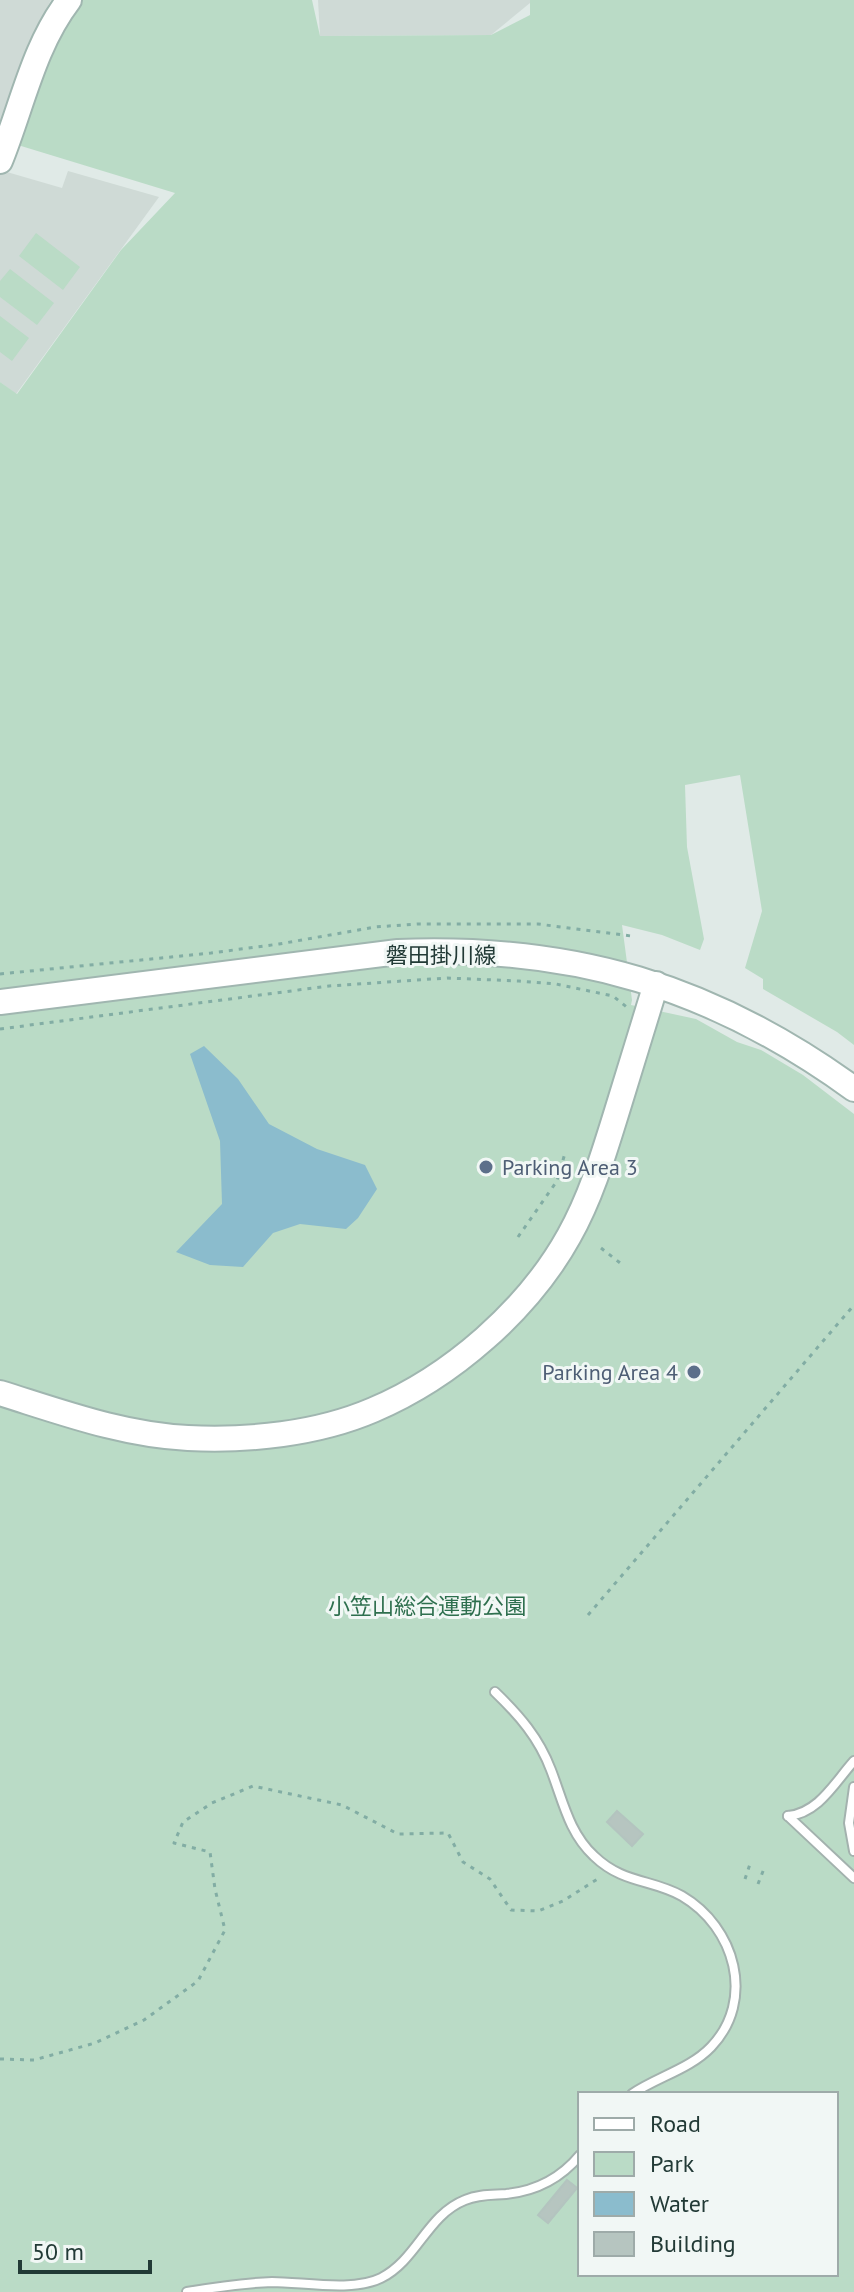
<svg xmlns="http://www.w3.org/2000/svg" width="854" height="2292" font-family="'PT Sans','Noto Sans JP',sans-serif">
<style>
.built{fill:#cfdad6}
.green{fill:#badbc6;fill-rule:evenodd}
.water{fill:#8bbccd}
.building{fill:#b6c5c0;stroke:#b3c4bf;stroke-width:2}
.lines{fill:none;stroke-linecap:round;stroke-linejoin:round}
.lane-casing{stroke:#a3b2ae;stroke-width:12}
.secondary-casing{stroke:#a0b6b0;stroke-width:28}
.path{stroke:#82ada4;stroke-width:3;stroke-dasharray:4 6;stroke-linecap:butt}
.lane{stroke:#fff;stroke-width:8}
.secondary{stroke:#fff;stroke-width:24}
.service-dot{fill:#5c6f8a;stroke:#f1f7f5;stroke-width:3}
.labels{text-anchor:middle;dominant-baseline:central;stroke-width:6;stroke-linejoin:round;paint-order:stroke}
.street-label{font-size:22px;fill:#223a36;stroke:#f1f7f5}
.service-label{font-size:22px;fill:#4e5e75;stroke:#f1f7f5;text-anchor:start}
.park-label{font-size:22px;fill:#2e6f4e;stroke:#f1f7f5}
</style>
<rect width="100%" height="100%" fill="#e0eae7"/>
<g class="built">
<path d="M0 0H51L27 47 0 124Z"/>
<path d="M318 0H530V3L491 35 320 36Z"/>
<path d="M0 170 62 188 68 171 159 197 16 394 0 382Z"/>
</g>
<g class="green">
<path d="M74 0H312L320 36 491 35 530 15V0H854V1045L837 1032 763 989V979L745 968 762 911 740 775 685 785 687 847 704 939 700 950 662 935 622 925 632 1000 631 1005 696 1019 737 1042 761 1050 803 1075 854 1114V2292H0V382L17 394 121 250 175 193 8 142ZM580 2094H836V2274H580Z"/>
<path d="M36 233 80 267 63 290 19 256Z"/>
<path d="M10 269 54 303 37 325 0 297V281Z"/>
<path d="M0 316 29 338 12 361 0 352Z"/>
</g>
<path class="water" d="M204 1046 238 1079 269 1124 317 1149 365 1165 377 1189 358 1218 346 1229 300 1224 273 1233 243 1267 210 1265 176 1252 222 1204 220 1141 190 1054Z"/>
<g class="building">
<path d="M617 1811 643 1834 632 1846 607 1822Z"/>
<path d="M567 2180 577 2188 548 2223 538 2215Z"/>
</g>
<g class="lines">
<g class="lane-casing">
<g id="lane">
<path d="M495 1692C519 1715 539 1738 551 1770 563 1801 569 1833 594 1856 623 1884 652 1879 682 1896 735 1927 756 2000 711 2047 690 2069 657 2077 632 2094"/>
<path d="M854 1787 849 1823 854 1851"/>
<path d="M788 1816 854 1878"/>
<path d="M788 1816C819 1813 835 1782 854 1761"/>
<path d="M187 2292C216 2287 243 2283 272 2282 303 2282 353 2292 381 2278 417 2260 427 2215 465 2200 479 2194 492 2195 506 2194 536 2191 561 2178 580 2155"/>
</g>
</g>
<g class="secondary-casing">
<g id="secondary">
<path d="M0 161C22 107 33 47 69 0"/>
<path d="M0 1002 398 952C573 945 712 986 854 1089"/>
<path d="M0 1393C61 1412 123 1435 188 1438 248 1441 317 1434 373 1410 451 1377 528 1310 569 1236 591 1197 604 1153 617 1111 630 1069 643 1026 656 984"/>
</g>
</g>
<g class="path">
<path d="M0 974 211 953 279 944 375 927 417 924H538L631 936"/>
<path d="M0 1029 329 986 447 978 519 981 556 984 613 996 628 1008"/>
<path d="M518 1237 557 1181 565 1153"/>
<path d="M601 1248 624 1266"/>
<path d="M588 1615 854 1305"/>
<path d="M745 1879 751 1861"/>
<path d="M758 1884 765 1866"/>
<path d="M0 2059 34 2060 95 2043 144 2020 198 1981 225 1930 215 1889 210 1852 174 1843 183 1822 212 1803 253 1786 342 1805 398 1834 448 1833 463 1862 490 1879 511 1910 538 1911 563 1901 599 1878"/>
</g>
<use href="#lane" class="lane"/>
<use href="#secondary" class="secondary"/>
</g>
<g class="service-dot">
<circle cx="486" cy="1167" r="8"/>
<circle cx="694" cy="1372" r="8"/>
</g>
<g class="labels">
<g class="street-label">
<text x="441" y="955">磐田掛川線</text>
</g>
<g class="service-label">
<text x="502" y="1167">Parking Area 3</text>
<text x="678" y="1372" text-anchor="end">Parking Area 4</text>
</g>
<g class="park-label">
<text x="427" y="1606">小笠山総合運動公園</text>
</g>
</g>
<rect x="578" y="2092" width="260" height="184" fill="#f1f7f5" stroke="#9eaba9" stroke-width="2"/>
<rect x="594" y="2118" width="40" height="12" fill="#ffffff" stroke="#9eaba9" stroke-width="2"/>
<text x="650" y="2132" font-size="24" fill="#223a36">Road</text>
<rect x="594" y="2152" width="40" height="24" fill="#badbc6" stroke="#9eaba9" stroke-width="2"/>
<text x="650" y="2172" font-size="24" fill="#223a36">Park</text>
<rect x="594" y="2192" width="40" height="24" fill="#8bbccd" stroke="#9eaba9" stroke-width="2"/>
<text x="650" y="2212" font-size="24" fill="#223a36">Water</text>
<rect x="594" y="2232" width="40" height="24" fill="#b6c5c0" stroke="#9eaba9" stroke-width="2"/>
<text x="650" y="2252" font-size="24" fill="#223a36">Building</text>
<path d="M20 2260v12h130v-12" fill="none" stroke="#223a36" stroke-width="4"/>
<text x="32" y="2260" font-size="24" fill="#223a36" stroke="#f1f7f5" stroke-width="6" paint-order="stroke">50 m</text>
</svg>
